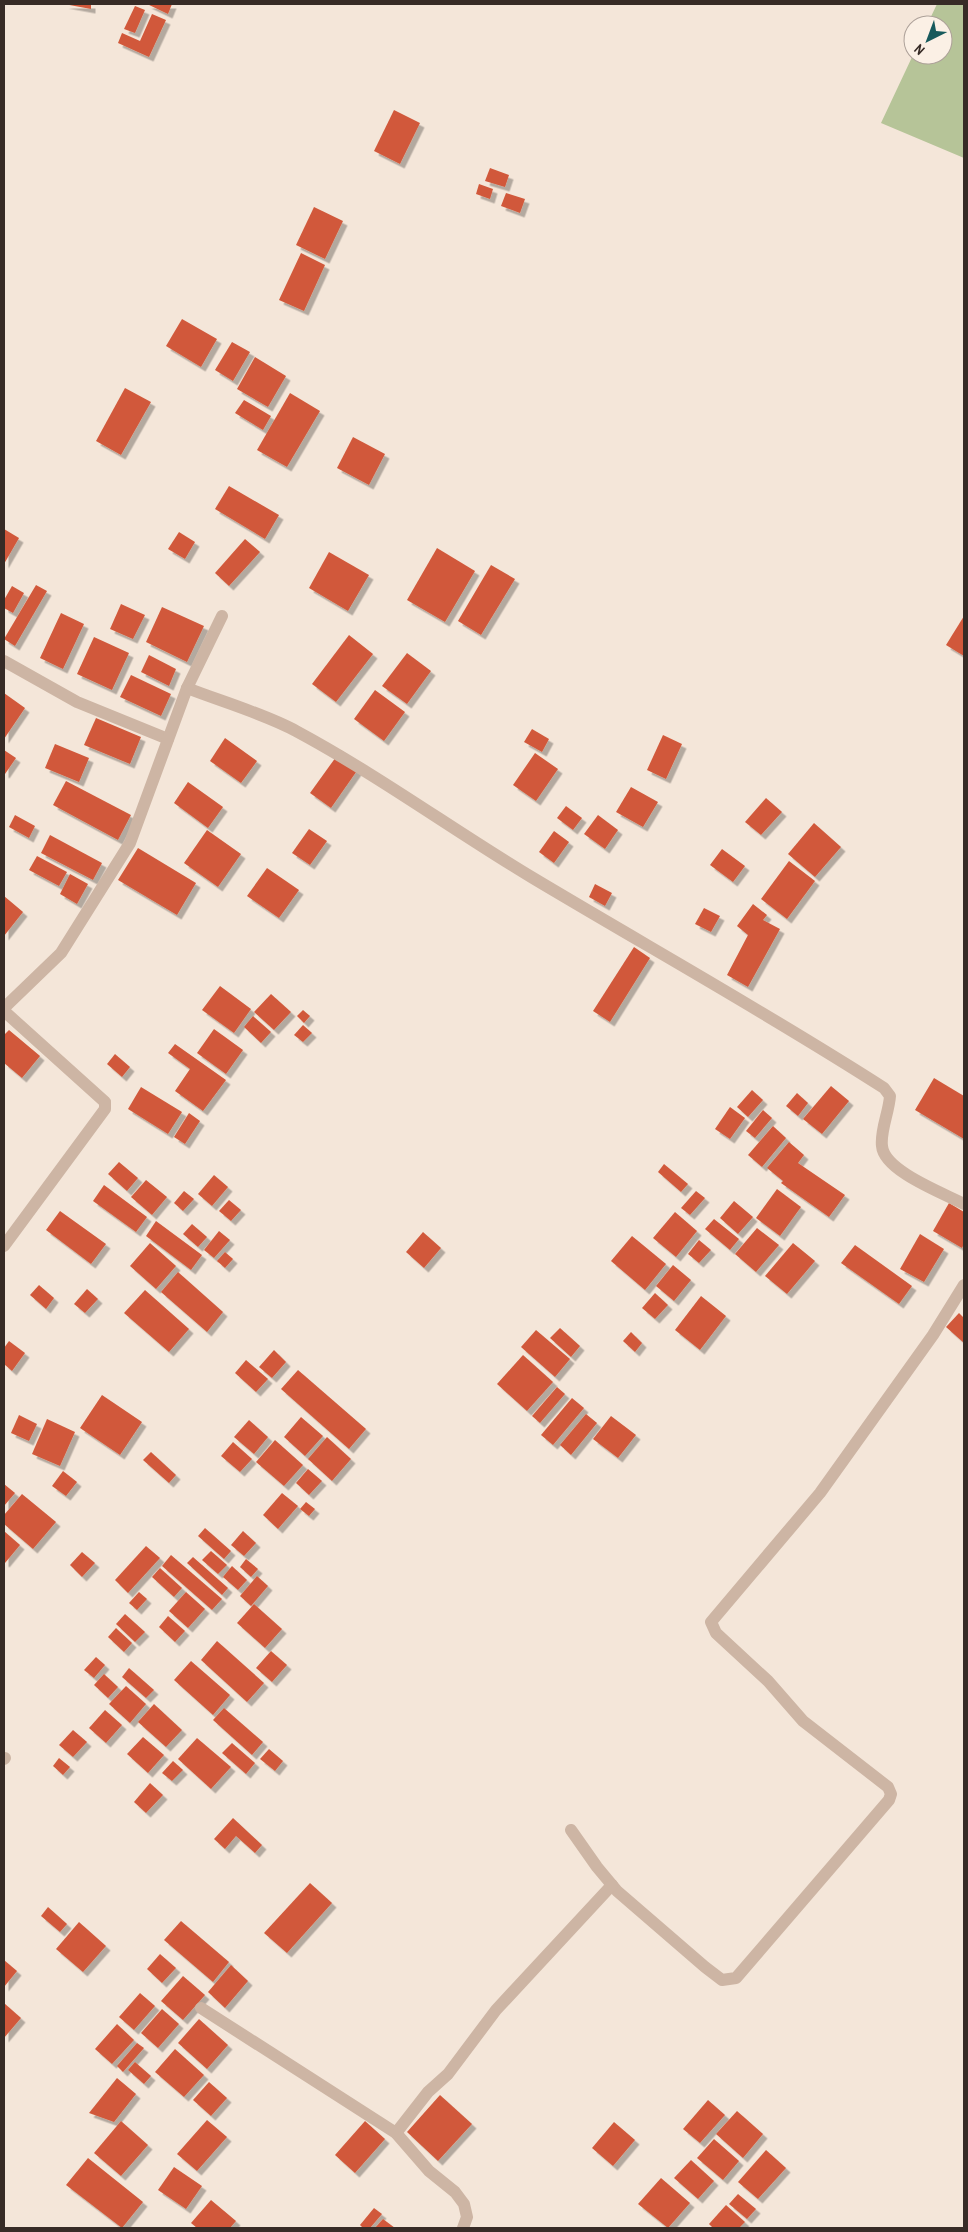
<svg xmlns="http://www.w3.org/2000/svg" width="968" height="2232" font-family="'Archivo Narrow',sans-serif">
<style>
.green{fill:#b6c498}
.building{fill:#d1593a;filter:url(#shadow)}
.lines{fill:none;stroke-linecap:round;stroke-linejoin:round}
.minor{stroke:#cdb5a4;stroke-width:12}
</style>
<defs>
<filter id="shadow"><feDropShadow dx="4.5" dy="4.5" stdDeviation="0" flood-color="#0004"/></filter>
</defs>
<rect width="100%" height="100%" fill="#f4e6d9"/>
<path class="green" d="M937 4H964V158L881 123 913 55H943V25H927Z"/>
<g class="building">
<path d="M64 4H91V9Z"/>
<path d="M147 4H172L168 14Z"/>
<path d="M135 6 145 10 135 33 124 29Z"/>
<path d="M152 14 166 20 149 57 118 43 122 33 140 41Z"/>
<path d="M394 110 420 123 400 164 374 151Z"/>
<path d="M490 168 509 175 505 187 485 181Z"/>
<path d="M479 184 493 189 490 199 476 194Z"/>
<path d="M506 193 525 199 520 213 501 206Z"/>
<path d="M314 207 343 221 325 259 296 245Z"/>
<path d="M301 253 325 265 304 311 279 300Z"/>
<path d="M182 319 217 339 201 367 166 346Z"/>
<path d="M232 342 250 352 233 381 215 370Z"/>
<path d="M255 357 286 376 268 407 237 389Z"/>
<path d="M125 388 151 402 121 455 96 441Z"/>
<path d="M290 393 320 411 287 467 257 450Z"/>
<path d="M244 400 271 416 263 430 235 413Z"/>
<path d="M353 437 385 454 369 485 337 468Z"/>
<path d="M229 486 279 515 265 539 215 509Z"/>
<path d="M4 529 19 538 4 564Z"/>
<path d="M179 532 195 542 185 559 168 549Z"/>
<path d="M245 539 260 552 229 586 215 573Z"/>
<path d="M437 548 475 571 445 622 407 600Z"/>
<path d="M329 552 369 575 348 611 309 588Z"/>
<path d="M491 565 515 579 481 635 458 621Z"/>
<path d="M36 585 47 591 15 646 4 639Z"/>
<path d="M12 586 24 593 13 613 4 608V600Z"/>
<path d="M121 604 145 615 133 639 110 629Z"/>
<path d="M162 607 204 626 187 662 146 642Z"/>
<path d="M61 613 84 624 63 669 40 658Z"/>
<path d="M964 616V656L946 645Z"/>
<path d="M349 635 373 654 336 702 312 684Z"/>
<path d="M94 637 129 653 112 690 77 674Z"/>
<path d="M407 653 431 671 407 704 382 686Z"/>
<path d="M149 655 176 669 169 686 141 672Z"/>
<path d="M131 675 171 694 161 716 120 697Z"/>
<path d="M375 690 405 712 384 741 354 719Z"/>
<path d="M4 693 25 708 4 739Z"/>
<path d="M96 718 141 737 130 764 84 745Z"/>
<path d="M532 729 549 739 542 752 524 742Z"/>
<path d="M663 735 682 744 666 779 647 770Z"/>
<path d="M225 738 257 761 241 783 210 761Z"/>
<path d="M55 744 89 758 79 782 45 768Z"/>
<path d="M4 750 16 758 5 774 4 773Z"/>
<path d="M341 750 361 765 331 808 310 793Z"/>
<path d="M535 753 558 769 536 801 513 785Z"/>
<path d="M66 781 131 815 118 840 53 805Z"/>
<path d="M188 782 223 807 208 828 174 803Z"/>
<path d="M631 787 658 802 643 827 616 812Z"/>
<path d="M766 798 782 812 761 835 745 822Z"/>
<path d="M566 806 582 818 573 830 557 818Z"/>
<path d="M15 815 35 826 29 838 9 827Z"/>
<path d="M598 815 618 830 605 849 584 834Z"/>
<path d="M814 823 841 847 815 877 788 854Z"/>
<path d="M309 829 327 841 310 865 292 853Z"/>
<path d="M207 830 241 854 218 887 184 863Z"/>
<path d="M554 831 569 842 554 863 539 852Z"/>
<path d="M50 835 102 863 93 880 41 853Z"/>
<path d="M138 848 196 883 177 915 118 880Z"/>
<path d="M722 849 745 866 733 882 710 865Z"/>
<path d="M37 856 67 872 59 886 29 870Z"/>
<path d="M789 861 815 881 787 919 761 899Z"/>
<path d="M267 868 299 890 279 918 247 896Z"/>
<path d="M70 874 88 884 77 904 60 894Z"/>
<path d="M595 884 612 893 605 906 589 897Z"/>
<path d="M4 896 23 912 4 936Z"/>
<path d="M753 904 767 915 763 920 780 929 748 987 727 975 748 935 737 926Z"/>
<path d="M704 908 720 916 711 932 695 924Z"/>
<path d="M634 947 650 958 610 1022 593 1011Z"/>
<path d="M220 986 251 1009 234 1033 202 1010Z"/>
<path d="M271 994 291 1012 274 1030 254 1012Z"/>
<path d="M303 1010 310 1016 304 1023 297 1016Z"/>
<path d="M253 1016 271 1032 261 1043 244 1027Z"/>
<path d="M303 1025 312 1033 303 1042 294 1035Z"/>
<path d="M214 1029 243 1050 226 1074 197 1053Z"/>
<path d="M9 1030 40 1056 22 1078 4 1063V1035Z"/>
<path d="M175 1044 226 1080 203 1111 175 1091 190 1069 168 1053Z"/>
<path d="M115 1054 130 1067 122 1077 107 1064Z"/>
<path d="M934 1078 964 1096V1139L915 1110Z"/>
<path d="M831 1086 849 1101 822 1134 803 1119Z"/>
<path d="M141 1087 182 1112 168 1134 128 1109Z"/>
<path d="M752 1090 763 1100 748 1117 737 1107Z"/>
<path d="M797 1093 808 1103 798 1116 786 1106Z"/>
<path d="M730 1107 745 1118 730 1139 715 1129Z"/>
<path d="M763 1110 772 1118 755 1138 746 1131Z"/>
<path d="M189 1113 200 1121 185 1144 174 1137Z"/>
<path d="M773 1126 786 1138 762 1167 748 1155Z"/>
<path d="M789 1142 804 1155 798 1163 845 1195 829 1217 781 1183 783 1181 767 1168Z"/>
<path d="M119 1162 138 1178 127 1191 108 1174Z"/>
<path d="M664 1164 688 1184 681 1192 658 1172Z"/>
<path d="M214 1175 228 1187 212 1206 198 1194Z"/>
<path d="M146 1180 167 1197 152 1215 131 1197Z"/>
<path d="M104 1185 147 1217 136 1232 93 1201Z"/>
<path d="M777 1189 801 1207 780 1236 756 1218Z"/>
<path d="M184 1191 194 1199 183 1211 174 1203Z"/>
<path d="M696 1191 705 1198 690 1215 681 1208Z"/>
<path d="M229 1200 241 1210 231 1221 219 1211Z"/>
<path d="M734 1201 753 1217 738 1234 720 1218Z"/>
<path d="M949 1203 964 1212V1244L962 1248 933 1231Z"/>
<path d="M60 1211 106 1244 91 1264 46 1230Z"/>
<path d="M675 1212 697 1231 676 1257 653 1238Z"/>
<path d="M714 1219 739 1239 730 1250 705 1229Z"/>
<path d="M156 1221 202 1255 191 1270 146 1236Z"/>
<path d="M192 1224 207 1237 198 1247 183 1234Z"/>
<path d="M757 1228 779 1245 756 1272 735 1254Z"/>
<path d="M219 1231 230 1240 214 1258 204 1250Z"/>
<path d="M423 1232 441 1248 424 1268 406 1252Z"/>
<path d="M920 1234 944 1249 924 1282 900 1269Z"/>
<path d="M632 1236 666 1264 645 1290 611 1261Z"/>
<path d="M699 1240 711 1250 699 1263 688 1254Z"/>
<path d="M150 1243 176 1266 156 1289 130 1266Z"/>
<path d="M793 1243 815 1261 787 1294 765 1276Z"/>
<path d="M855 1245 912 1286 899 1304 841 1263Z"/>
<path d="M225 1252 233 1259 225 1268 217 1261Z"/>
<path d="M673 1265 691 1280 674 1301 656 1286Z"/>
<path d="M178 1272 223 1312 207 1332 161 1292Z"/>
<path d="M39 1285 54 1298 46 1309 30 1295Z"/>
<path d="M87 1289 98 1299 85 1313 74 1304Z"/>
<path d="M145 1290 189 1329 169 1352 124 1313Z"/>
<path d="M655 1293 668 1305 655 1319 642 1308Z"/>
<path d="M701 1296 726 1316 700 1350 675 1330Z"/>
<path d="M959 1313 964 1318V1343L946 1327Z"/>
<path d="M560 1328 580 1346 571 1357 550 1338Z"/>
<path d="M536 1330 570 1359 555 1377 521 1347Z"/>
<path d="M631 1332 642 1343 635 1352 623 1341Z"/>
<path d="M9 1341 25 1353 12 1371 4 1364V1348Z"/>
<path d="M274 1350 286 1362 272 1378 259 1367Z"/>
<path d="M523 1355 553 1382 527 1411 497 1384Z"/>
<path d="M246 1360 268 1379 256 1392 235 1373Z"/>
<path d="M298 1370 366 1429 349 1449 281 1389Z"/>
<path d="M557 1387 565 1394 540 1423 532 1416Z"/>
<path d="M102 1395 142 1422 120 1455 80 1428Z"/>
<path d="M572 1398 584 1408 553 1445 541 1435Z"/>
<path d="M586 1414 597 1423 571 1455 560 1445Z"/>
<path d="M19 1415 37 1424 29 1441 11 1433Z"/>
<path d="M611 1416 636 1435 618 1458 593 1439Z"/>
<path d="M301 1417 323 1436 305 1456 284 1437Z"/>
<path d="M47 1419 75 1432 60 1466 32 1454Z"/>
<path d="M249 1420 268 1437 254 1454 234 1437Z"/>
<path d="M327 1437 351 1459 332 1481 308 1459Z"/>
<path d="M275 1440 303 1465 284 1486 256 1462Z"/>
<path d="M233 1442 252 1459 240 1472 221 1456Z"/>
<path d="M151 1452 176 1475 169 1483 143 1460Z"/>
<path d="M308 1469 322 1481 309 1495 296 1483Z"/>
<path d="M63 1471 77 1482 66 1496 52 1486Z"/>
<path d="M4 1484 15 1493 4 1506Z"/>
<path d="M282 1493 298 1506 278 1529 263 1515Z"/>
<path d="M22 1494 56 1522 33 1549 4 1524V1515Z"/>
<path d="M306 1502 315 1509 309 1516 300 1509Z"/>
<path d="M205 1528 231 1551 224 1559 198 1536Z"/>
<path d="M4 1531 20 1545 5 1563 4 1562Z"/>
<path d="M243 1531 256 1543 244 1556 231 1545Z"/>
<path d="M146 1546 160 1558 128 1593 115 1580Z"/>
<path d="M211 1551 227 1565 218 1574 202 1560Z"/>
<path d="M82 1552 95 1563 82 1577 70 1565Z"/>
<path d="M171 1555 222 1599 212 1610 162 1566Z"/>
<path d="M193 1557 228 1588 222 1595 187 1563Z"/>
<path d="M246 1559 258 1569 251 1577 240 1567Z"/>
<path d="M232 1566 247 1580 238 1590 223 1577Z"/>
<path d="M160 1568 182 1588 174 1597 152 1577Z"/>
<path d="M257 1576 268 1586 251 1606 240 1596Z"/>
<path d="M139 1592 147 1599 137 1610 129 1603Z"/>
<path d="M186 1592 205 1609 188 1628 169 1611Z"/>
<path d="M254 1604 282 1629 265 1648 237 1623Z"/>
<path d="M125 1614 145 1632 135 1642 116 1624Z"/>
<path d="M168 1616 185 1631 175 1642 159 1627Z"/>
<path d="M116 1628 132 1643 124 1652 108 1637Z"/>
<path d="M217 1641 264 1683 247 1702 201 1660Z"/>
<path d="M271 1651 287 1665 272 1682 256 1668Z"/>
<path d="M96 1657 105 1665 94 1678 84 1670Z"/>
<path d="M191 1661 230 1695 213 1715 174 1680Z"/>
<path d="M129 1668 154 1690 146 1698 122 1677Z"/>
<path d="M104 1674 118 1687 108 1698 94 1685Z"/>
<path d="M126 1686 146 1704 130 1723 109 1704Z"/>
<path d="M154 1704 182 1730 166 1747 138 1722Z"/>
<path d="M224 1708 263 1742 252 1755 213 1720Z"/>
<path d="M105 1710 122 1725 106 1743 89 1728Z"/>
<path d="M73 1730 87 1742 73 1757 59 1745Z"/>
<path d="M143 1737 164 1755 148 1773 127 1754Z"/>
<path d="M197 1738 231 1767 211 1789 178 1759Z"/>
<path d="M232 1743 255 1763 246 1774 222 1753Z"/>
<path d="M269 1749 283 1761 275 1771 260 1759Z"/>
<path d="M59 1758 70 1767 63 1775 53 1766Z"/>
<path d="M173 1761 183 1770 172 1781 162 1773Z"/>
<path d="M150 1783 163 1795 146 1813 134 1802Z"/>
<path d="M233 1818 262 1845 255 1853 236 1836 225 1849 214 1839Z"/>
<path d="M310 1883 332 1903 287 1953 264 1933Z"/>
<path d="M48 1907 67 1924 60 1932 41 1916Z"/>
<path d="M181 1921 229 1962 213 1982 164 1940Z"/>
<path d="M79 1922 106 1946 83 1972 56 1949Z"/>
<path d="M160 1954 176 1968 162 1983 147 1969Z"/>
<path d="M4 1960 17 1971 4 1987Z"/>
<path d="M231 1965 248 1981 225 2008 208 1992Z"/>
<path d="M183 1976 205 1995 183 2020 161 2001Z"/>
<path d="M140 1993 155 2006 134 2030 119 2017Z"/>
<path d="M4 2003 21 2018 4 2038Z"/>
<path d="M162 2009 179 2024 158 2048 141 2033Z"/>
<path d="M199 2019 228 2045 207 2069 178 2043Z"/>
<path d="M117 2024 134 2040 112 2064 95 2049Z"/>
<path d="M137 2043 144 2048 123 2072 117 2066Z"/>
<path d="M175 2049 204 2075 184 2097 155 2072Z"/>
<path d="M135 2062 151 2076 144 2084 128 2070Z"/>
<path d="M117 2078 136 2094 114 2122 89 2113Z"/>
<path d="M209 2082 227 2098 211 2116 193 2100Z"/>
<path d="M440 2095 472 2124 438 2161 407 2132Z"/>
<path d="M708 2100 725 2115 700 2143 683 2129Z"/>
<path d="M737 2111 763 2134 743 2158 716 2134Z"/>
<path d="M207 2120 227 2137 197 2171 177 2154Z"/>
<path d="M121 2121 148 2145 121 2176 94 2153Z"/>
<path d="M365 2121 385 2139 355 2173 335 2155Z"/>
<path d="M614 2122 635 2140 613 2166 592 2148Z"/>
<path d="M714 2139 739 2161 723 2180 697 2158Z"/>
<path d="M766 2150 786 2168 758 2199 738 2182Z"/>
<path d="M88 2158 143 2202 122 2228 66 2185Z"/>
<path d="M691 2160 714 2181 698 2199 674 2178Z"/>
<path d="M174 2167 202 2186 186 2209 158 2190Z"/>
<path d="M661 2178 690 2203 668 2228 638 2204Z"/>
<path d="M738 2194 756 2209 747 2219 729 2204Z"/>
<path d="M211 2200 236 2221 230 2228H197L191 2223Z"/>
<path d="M726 2205 745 2222 739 2228H713L709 2224Z"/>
<path d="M374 2208 382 2214 370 2228H363L360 2225Z"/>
<path d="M383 2219 395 2228H375Z"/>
</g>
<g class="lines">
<g class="minor">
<path d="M4 661 77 702 168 739"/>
<path d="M187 688C220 701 265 714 296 731 378 775 453 830 533 878 650 948 769 1014 884 1088L890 1096C889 1112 880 1131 882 1146 884 1171 943 1193 964 1204"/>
<path d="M4 1008 61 953 130 843 187 688 222 616"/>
<path d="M4 1011 105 1102V1109L4 1246"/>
<path d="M4 1759 5 1758"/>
<path d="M571 1830 597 1867 617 1891 705 1967 722 1980 736 1978 889 1800 891 1794 888 1787 803 1721 768 1681 716 1633 711 1622 820 1493 933 1335 964 1285"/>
<path d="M201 2008 396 2133 429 2171 455 2192 464 2204 467 2217 463 2228"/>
<path d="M396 2133 428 2092 448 2074 496 2010 612 1885"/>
</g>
</g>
<rect width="968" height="2232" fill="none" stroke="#372b26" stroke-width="10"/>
<g transform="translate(928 40) rotate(222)"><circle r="24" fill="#fbf0e5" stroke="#ada199"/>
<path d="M0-4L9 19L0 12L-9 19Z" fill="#185a5c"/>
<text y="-8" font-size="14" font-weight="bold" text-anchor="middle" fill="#372b26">N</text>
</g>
</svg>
